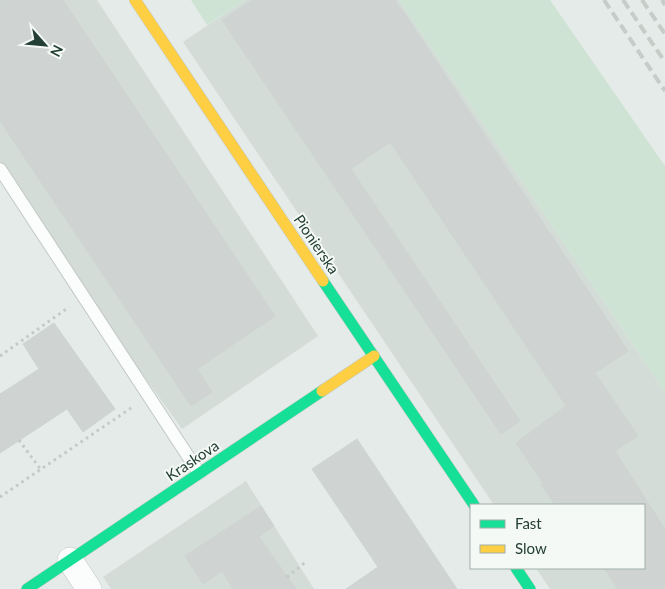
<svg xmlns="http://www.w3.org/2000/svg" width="665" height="589" font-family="Lato,sans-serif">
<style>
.built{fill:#d3dcd7}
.green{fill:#cfe3d4}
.building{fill:#cfd4d2;stroke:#ced4d1}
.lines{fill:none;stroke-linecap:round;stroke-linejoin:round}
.lane-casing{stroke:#c2c8c5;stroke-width:14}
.street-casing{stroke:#c2c8c5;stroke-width:26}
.fast-casing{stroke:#c1c8c5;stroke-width:12}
.slow-casing{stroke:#c1c8c5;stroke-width:12}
.path{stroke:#c2cac6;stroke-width:3;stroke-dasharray:2.5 4;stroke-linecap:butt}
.lane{stroke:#fbfcfc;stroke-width:12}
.street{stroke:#fbfcfc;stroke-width:25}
.fast{stroke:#16e098;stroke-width:11}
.slow{stroke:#ffcf43;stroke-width:11}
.rail{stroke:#c7ccc9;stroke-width:4;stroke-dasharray:10 5;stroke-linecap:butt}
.labels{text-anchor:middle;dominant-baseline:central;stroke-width:4;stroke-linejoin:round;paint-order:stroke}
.street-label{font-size:15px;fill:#233e34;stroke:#f4f9f6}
</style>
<rect width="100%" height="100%" fill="#e5ebe8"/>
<g class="built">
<path d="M0 0H97L318 336 182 429 0 177Z"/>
<path d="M245 0H399L665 392V589H550L536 568H644V505H494L183 42Z"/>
<path d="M246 481 314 589H111L103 577Z"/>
</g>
<g class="green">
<path d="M191 0H245L207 25Z"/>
<path d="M399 0H550L665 166V392Z"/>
</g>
<g class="building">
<path d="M0 0H63L275 316 197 369 212 392 191 406 0 121Z"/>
<path d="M252 0H395L405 14 628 351 595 373 638 436 615 451 665 529V589H618L604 568H644V505H555L541 484 543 483 516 443 566 406 390 142 351 169 520 421 501 434 222 20Z"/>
<path d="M54 323 115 409 83 432 67 409 0 453V394L39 369 23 344Z"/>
<path d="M357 439 457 589H346L378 567 312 469Z"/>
<path d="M261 506 274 526 259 537 296 589H233L222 571 203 584 185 556Z"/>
</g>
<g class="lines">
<g class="lane-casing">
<path id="lane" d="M0 169 199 473"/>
</g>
<g class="street-casing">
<path id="street" d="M70 560 89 589"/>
</g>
<g class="fast-casing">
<g id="fast">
<path d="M323 281 474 505"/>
<path d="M516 568 530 589"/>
<path d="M27 589 322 391"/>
</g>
</g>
<g class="slow-casing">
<g id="slow">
<path d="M135 0 323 281"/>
<path d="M322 391 374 356"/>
</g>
</g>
<g class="path">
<path d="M0 356 69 307"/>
<path d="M19 440 41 470"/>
<path d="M0 497 134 406"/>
<path d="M287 577 307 561"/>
</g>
<use href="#lane" class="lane"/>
<use href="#street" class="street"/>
<use href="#fast" class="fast"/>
<use href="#slow" class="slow"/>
<g class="rail">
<path d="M604 0 665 91"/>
<path d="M623 0 665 62"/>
<path d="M642 0 665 34"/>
<path d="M662 0 665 5"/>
</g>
</g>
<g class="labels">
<g class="street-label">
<text transform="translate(317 244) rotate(56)">Pionierska</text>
<text transform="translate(192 460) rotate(-34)">Kraskova</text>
</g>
</g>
<rect x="470" y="504" width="175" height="65" fill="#f4f9f6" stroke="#a0aea8"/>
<rect x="480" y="520" width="25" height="8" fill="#16e098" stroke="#a0aea8"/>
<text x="515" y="529" font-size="15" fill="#233e34">Fast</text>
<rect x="480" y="545" width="25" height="8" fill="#ffcf43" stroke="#a0aea8"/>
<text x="515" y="554" font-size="15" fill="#233e34">Slow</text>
<g transform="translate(45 45) rotate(117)" stroke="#f4f9f6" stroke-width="4" paint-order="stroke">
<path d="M0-4L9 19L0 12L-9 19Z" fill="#233e34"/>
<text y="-8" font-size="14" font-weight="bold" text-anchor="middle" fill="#233e34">N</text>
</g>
</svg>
